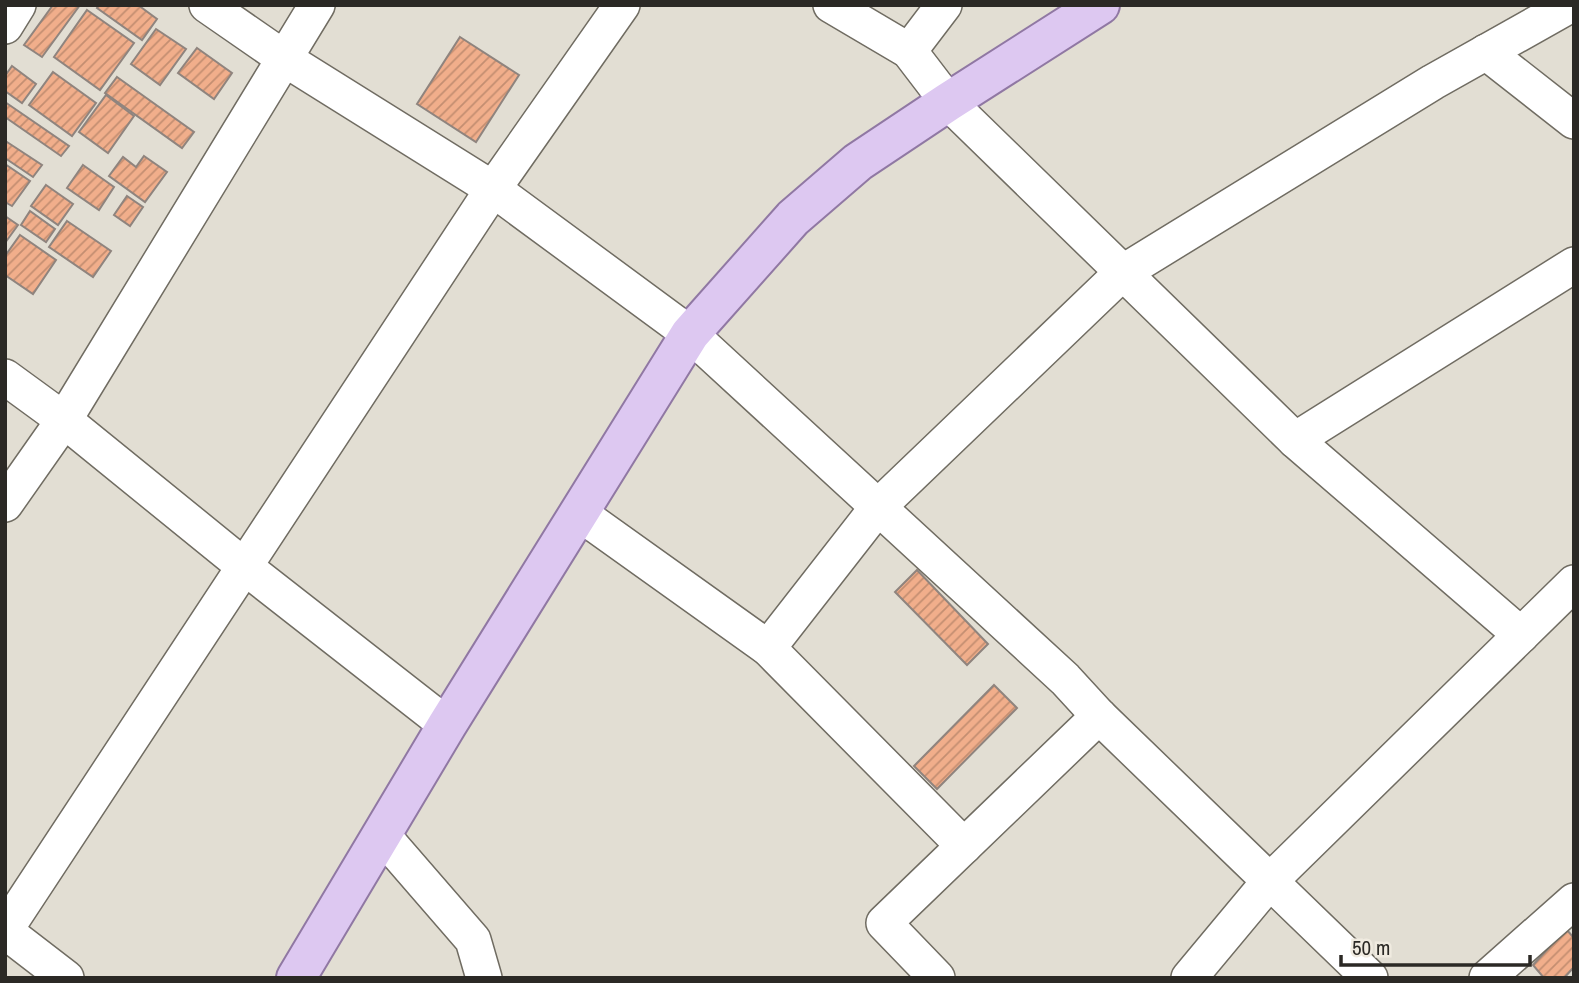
<svg xmlns="http://www.w3.org/2000/svg" width="1579" height="983" font-family="'Archivo Narrow',sans-serif">
<style>
.building{fill:url(#building-hatch);stroke:#8f847e;stroke-width:2}
.lines{fill:none;stroke-linecap:round;stroke-linejoin:round}
.minor-casing{stroke:#706c62;stroke-width:38}
.major-casing{stroke:#9078a3;stroke-width:42}
.minor{stroke:#fff;stroke-width:35}
.major{stroke:#ddc8f1;stroke-width:38}
</style>
<defs>
<pattern id="building-hatch" width="6" height="6" patternUnits="userSpaceOnUse" patternTransform="scale(1.75)"><rect width="6" height="6" fill="#f1ae8b"/><path d="M-1 1l2-2M0 6l6-6M5 7l2-2" fill="none" stroke="#c38e71"/></pattern>
</defs>
<rect width="100%" height="100%" fill="#e2ded3"/>
<g class="building">
<path d="M53 5H80L42 57 24 45Z"/>
<path d="M99 5H138L157 19 142 40 97 8Z"/>
<path d="M87 10 134 43 100 90 54 57Z"/>
<path d="M156 29 186 49 160 85 131 64Z"/>
<path d="M460 37 519 75 476 142 417 104Z"/>
<path d="M197 48 232 73 214 99 178 73Z"/>
<path d="M12 66 36 84 22 103 5 91V76Z"/>
<path d="M53 72 96 103 72 136 29 105Z"/>
<path d="M117 77 194 132 182 148 105 93Z"/>
<path d="M106 95 134 116 108 153 79 132Z"/>
<path d="M5 102 69 146 61 156 5 117Z"/>
<path d="M7 142 42 165 33 177 5 158V145Z"/>
<path d="M144 156 167 172 145 202 109 176 123 157 136 167Z"/>
<path d="M5 164 30 181 12 206 5 202Z"/>
<path d="M83 165 114 187 99 210 67 188Z"/>
<path d="M46 185 73 204 58 225 31 206Z"/>
<path d="M127 196 143 207 130 226 114 215Z"/>
<path d="M30 211 55 229 46 242 21 225Z"/>
<path d="M5 216 18 225 5 243Z"/>
<path d="M67 221 111 251 93 277 49 247Z"/>
<path d="M20 235 56 260 33 294 5 275V256Z"/>
<path d="M917 570 988 644 967 665 895 592Z"/>
<path d="M994 685 1017 708 937 789 914 766Z"/>
<path d="M1566 929 1574 938V967L1564 978H1544L1533 965Z"/>
</g>
<g class="lines">
<g class="minor-casing">
<g id="minor">
<path d="M207 5 285 59 493 189 690 334 1065 679 1099 716 1370 978"/>
<path d="M831 5 909 51 948 102 1295 440 1521 635"/>
<path d="M5 26 18 5"/>
<path d="M909 51 944 5"/>
<path d="M1486 52 1574 121"/>
<path d="M5 377 64 420 245 567 447 725"/>
<path d="M1295 440 1574 265"/>
<path d="M5 504 64 420 317 5"/>
<path d="M579 513 768 648 964 846"/>
<path d="M768 648 878 507 1122 273 1433 82 1570 5"/>
<path d="M382 835 473 940 484 978"/>
<path d="M5 930 493 189 622 5"/>
<path d="M5 931 66 978"/>
<path d="M937 978 884 923 1099 716"/>
<path d="M1189 978 1269 882 1574 583"/>
<path d="M1487 978 1574 901"/>
</g>
</g>
<g class="major-casing">
<path id="major" d="M296 978 447 725 690 334 793 218 858 162 948 102 1100 5"/>
</g>
<use href="#minor" class="minor"/>
<use href="#major" class="major"/>
</g>
<rect width="1579" height="983" fill="none" stroke="#2b2925" stroke-width="14"/>
<path d="M1341 955v10h189v-10" fill="none" stroke="#2b2925" stroke-width="3.5"/>
<text x="1352" y="955" font-size="21" fill="#2b2925" stroke="#f0ebe0" stroke-width="5" paint-order="stroke">50 m</text>
</svg>
